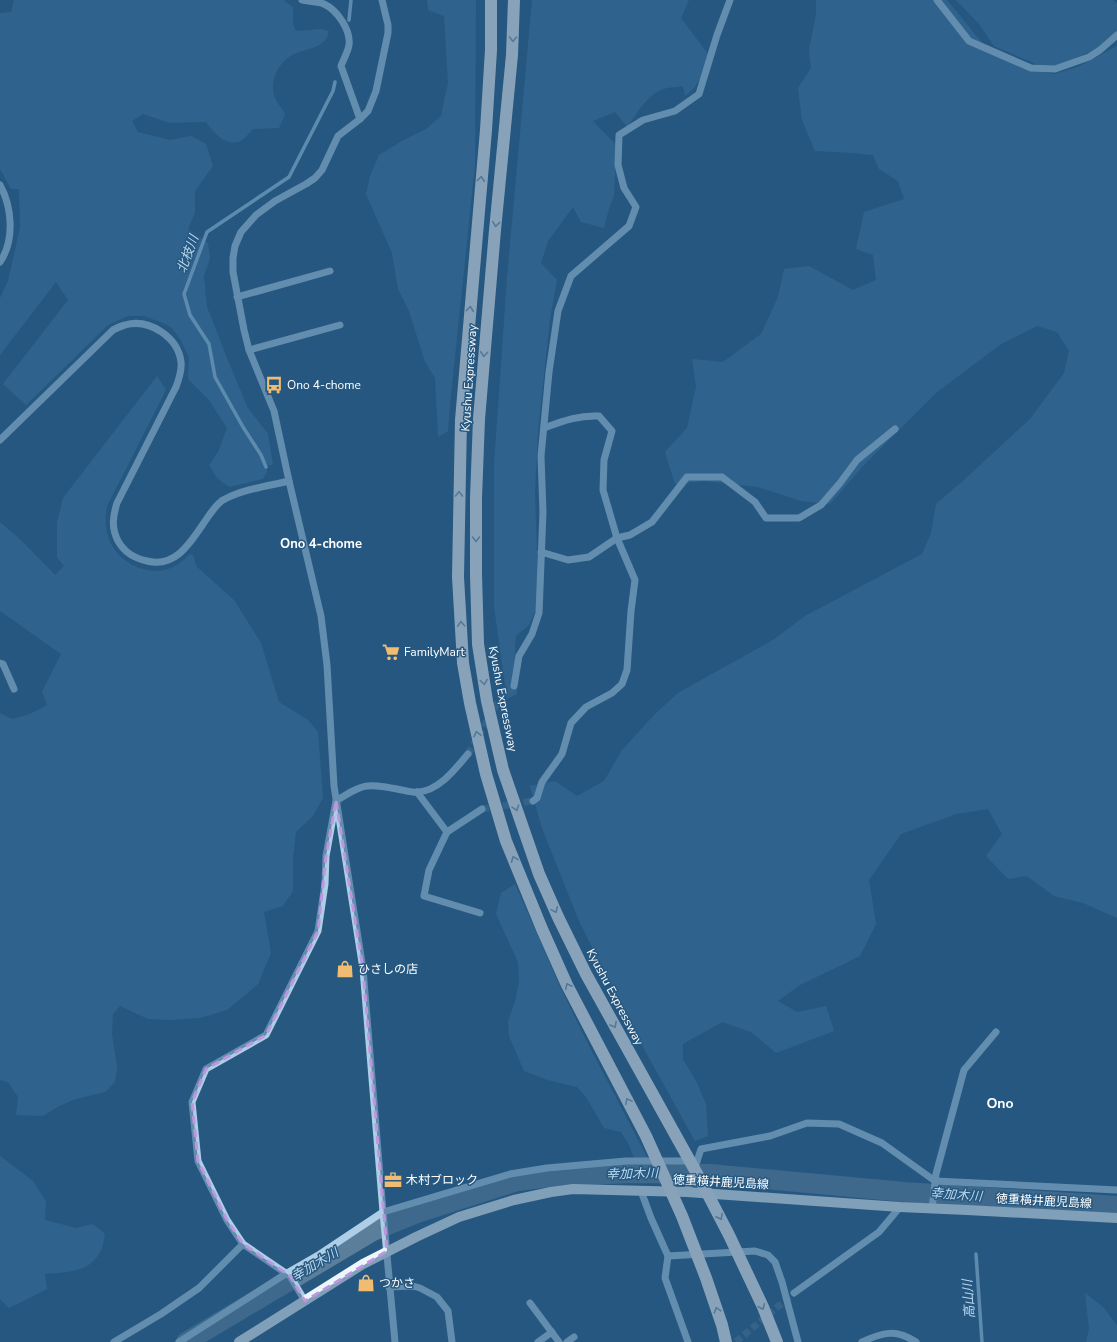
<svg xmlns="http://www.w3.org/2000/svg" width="1117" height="1342" font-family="'Nunito Sans','Noto Sans JP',sans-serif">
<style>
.green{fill:#3a729d}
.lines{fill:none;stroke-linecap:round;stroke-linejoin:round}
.stream{stroke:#a1cae7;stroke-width:3.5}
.river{stroke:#5b7f9b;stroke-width:20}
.minor-tunnel{stroke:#477193;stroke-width:7;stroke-dasharray:7 3.5;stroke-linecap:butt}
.minor{stroke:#adcee6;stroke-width:7}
.major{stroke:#eef6fd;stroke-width:10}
.highway{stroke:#fff;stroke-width:12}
.oneway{stroke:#88a3b9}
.marked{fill:none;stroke:#bd96df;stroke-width:3;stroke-dasharray:8 5;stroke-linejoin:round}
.labels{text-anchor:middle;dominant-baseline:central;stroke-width:3;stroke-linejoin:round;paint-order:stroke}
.street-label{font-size:12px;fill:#fff;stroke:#265880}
.poi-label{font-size:12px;fill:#fff;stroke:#265880;text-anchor:start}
.water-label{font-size:13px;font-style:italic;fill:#b8d7ee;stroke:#265880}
.neighbourhood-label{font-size:13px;font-weight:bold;fill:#fff;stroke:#265880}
.quarter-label{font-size:14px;font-weight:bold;fill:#fff;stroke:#265880}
</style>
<rect width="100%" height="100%" fill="#265880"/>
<g class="green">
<path d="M14 0H283L293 7V24L296 31 322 29 329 31C325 50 305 48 292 55 278 63 270 80 274 95 276 102 282 108 285 114L279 128 253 129C250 132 246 137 242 140 228 149 213 132 206 122L170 123 143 114 132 121 138 132 170 140 191 136 206 144 213 166 195 191V213L188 229 208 243 210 258 204 276 207 307 229 363 248 408 268 434 273 465H267V472L263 479 229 487 217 478 209 465 218 452 227 428 209 400 188 379 189 357 180 339 172 328 163 323 144 316H128L108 325 26 405 3 384 68 300 56 282 0 355V298L8 281 20 228 19 189H11L0 169V13L11 12Z"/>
<path d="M427 0H476L475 164 450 405 448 431 438 437 435 378 425 362 409 311 398 289 392 253 366 194 370 176 379 155 402 141 426 129 441 116 448 83 444 16 428 10Z"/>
<path d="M532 0H689L681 18 708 54V67L694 88 685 96 683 86C677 87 667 87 661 90 647 96 635 114 628 128L615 112 593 121 615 144 616 158 614 196 610 205 604 228 581 222 573 207 548 241 541 263 557 280 550 319 538 431 535 492 538 584 536 610 529 625 516 636 515 646 517 694 507 699 494 606V465L507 278Z"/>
<path d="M816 0H947L988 50 1004 60 1026 69 1054 74 1078 67 1117 46V918L1083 903 1054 896 1027 876 1008 879 986 856 1002 834 988 809 956 814 901 834 869 880 876 924 860 956 800 985 778 1001 797 1012 826 1006 834 1031 776 1053 751 1032 722 1022 683 1044V1059L697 1083 706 1104 708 1136 695 1141 633 1029 579 921 542 828 530 786 555 781 577 796 604 781 622 750 656 713 678 693 773 640 805 616 922 554 931 533 936 504 964 480 1030 419 1064 373 1069 351 1057 332 1037 326 1001 344 936 393 862 467 830 504 801 501 758 487 704 481 675 484 665 452 687 428 696 387 692 359 723 362 761 334 778 297 784 269 809 266 853 290 876 280 873 255 856 249 864 212 904 199 898 181 879 169 873 155 852 153 815 151 802 120 798 88 811 68 809 50 816 15Z"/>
<path d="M956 0H1113L1117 3V38L1058 67 1036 64 994 46 979 24Z"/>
<path d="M157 376 166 390 107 506C105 517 105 526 108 536 114 559 142 575 164 570 175 568 183 561 190 554L194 556 196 566 234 600 261 643 279 702 308 720 318 732 323 798 313 816 296 832 293 858V891L283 906 264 912 271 953 258 984 227 1010 200 1018 171 1020 148 1019 120 1006 113 1014 112 1034 117 1067 115 1082 105 1092 76 1099 59 1106 43 1116 16 1115 18 1097 8 1082 0 1080V713L12 719 30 714 47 705 42 692 61 654 0 611V522L22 541 55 575 64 566 57 557V523L63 498Z"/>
<path d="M515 884 562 991 590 1048 648 1159 635 1160 629 1145 621 1132 604 1128 586 1097 577 1087 548 1080 524 1071 509 1036 508 1021 515 1002 519 981 518 962 496 914 501 893Z"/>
<path d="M0 1156 33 1181 46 1201 45 1220 76 1228 93 1224 105 1234C104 1239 103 1247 100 1252 89 1273 66 1272 45 1274L47 1289 9 1308 0 1299Z"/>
<path d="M1085 1293 1103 1307 1117 1325V1342H1086L1089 1329Z"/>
</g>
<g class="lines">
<g class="stream">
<path d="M349 20 351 0"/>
<path d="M266 467 261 455 243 427 215 377 209 344 190 315 184 294 207 232 289 177 333 91 335 82"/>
<path d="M976 1254 982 1342"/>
</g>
<path class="river" d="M186 1342 373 1231 417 1213 517 1181 558 1176 631 1173 710 1174 904 1192 1117 1206"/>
<g class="minor-tunnel">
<path d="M468 754 503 694 514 686"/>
<path d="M482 809 533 801"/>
<path d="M736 1342 794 1293"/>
</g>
<g class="minor">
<path d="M302 0C309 2 318 1 324 4 337 10 351 30 349 45 348 52 343 60 341 66L360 119"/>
<path d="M382 0 388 25V33L376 91 368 111 360 119 338 136 322 170 315 178 306 184 275 201 256 215 241 232 235 246 233 258V272L244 330 249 350 274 411 289 481 321 616 327 665 334 786 363 969 383 1212 395 1342"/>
<path d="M937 0 969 41 1031 68 1055 69 1089 57 1100 50 1117 35"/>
<path d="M0 185C12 207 15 240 0 262"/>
<path d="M237 297 330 271"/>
<path d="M249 350 340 325"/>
<path d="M0 440 113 330C117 328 121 326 125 325 149 318 178 337 181 362 182 370 179 379 176 387L117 503C113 516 111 527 118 541 125 553 134 558 147 561 179 569 194 536 210 514 214 509 218 502 225 499 244 489 268 486 289 481"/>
<path d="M541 552 568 560 589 557 617 538 630 535 652 522 687 477H722L755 502 766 518H799L821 505 840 483 857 460 895 429"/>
<path d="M0 663 3 664 14 689"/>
<path d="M514 686 519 656 532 634 539 613 543 512 541 456 549 372 558 311 571 276 629 226 636 207 624 188 618 165 619 135 643 120 675 111 699 94 717 35 730 0"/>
<path d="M417 792 447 832 482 809"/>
<path d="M533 801 537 798 542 782 562 754 571 723 586 707 612 693 622 684 627 670 631 611 635 580 617 538 603 490 604 460 612 431 599 416C579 415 563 421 544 428"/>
<path d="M447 832 429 870 424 896 480 913"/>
<path d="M641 1191 651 1218 668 1256 665 1278 688 1342"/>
<path d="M687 1192 701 1149 770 1136 807 1123 839 1124 882 1143 935 1181 1117 1190"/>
<path d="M932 1209 936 1174 964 1070 996 1032"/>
<path d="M668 1256 755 1251 768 1255 775 1262 782 1282 798 1342"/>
<path d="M389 1287 413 1286 420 1288 437 1297 448 1311 452 1342"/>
<path d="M794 1293 879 1232 900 1207"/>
<path d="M305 1301 290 1276 243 1244 227 1220 198 1161 192 1102 206 1069 266 1035 318 931 325 884 326 856 336 801C363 784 365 783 397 789 403 790 411 793 418 792 439 791 456 768 468 754"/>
<path d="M530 1303 559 1342"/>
<path d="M114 1342 161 1314 199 1288 243 1244"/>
<path d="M179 1342 287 1273 320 1254 383 1212 510 1174 547 1168 626 1161H697"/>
<path d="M538 1342 552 1332"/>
<path d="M567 1342 574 1337"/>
<path d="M862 1342C883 1332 896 1329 916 1342"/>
</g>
<path class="major" d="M239 1342 363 1264 416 1237 459 1217 514 1200 551 1192 573 1189 687 1192 900 1207 967 1210 1117 1218"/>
<g class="highway">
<path d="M491 0V50L486 130 461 420 458 577 463 663 470 703 486 774 506 841 542 929 567 985 646 1136 682 1216 706 1278 722 1325 726 1342"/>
<path d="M514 0 512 55 495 230 479 419 476 498V575L478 644 487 701 503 770 539 874 558 917 586 974 701 1181 729 1235 763 1307 777 1342"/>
</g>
</g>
<defs><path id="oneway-chevron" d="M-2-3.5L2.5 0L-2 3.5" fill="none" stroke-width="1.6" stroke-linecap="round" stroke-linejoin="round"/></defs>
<g class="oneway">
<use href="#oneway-chevron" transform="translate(513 39) rotate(91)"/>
<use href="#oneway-chevron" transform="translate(481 179) rotate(-85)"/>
<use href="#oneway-chevron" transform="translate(496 224) rotate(96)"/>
<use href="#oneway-chevron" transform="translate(470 309) rotate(-85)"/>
<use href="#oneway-chevron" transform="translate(484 354) rotate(95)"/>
<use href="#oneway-chevron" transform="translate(459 494) rotate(-89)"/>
<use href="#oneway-chevron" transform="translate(476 539) rotate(90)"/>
<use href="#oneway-chevron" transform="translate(461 624) rotate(-93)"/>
<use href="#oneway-chevron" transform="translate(484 682) rotate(82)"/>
<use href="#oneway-chevron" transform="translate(477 734) rotate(-102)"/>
<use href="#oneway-chevron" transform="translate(516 808) rotate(72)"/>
<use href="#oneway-chevron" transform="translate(514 859) rotate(-112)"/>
<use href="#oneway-chevron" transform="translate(555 910) rotate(66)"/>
<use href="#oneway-chevron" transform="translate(568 986) rotate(-116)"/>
<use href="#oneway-chevron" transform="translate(614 1025) rotate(61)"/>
<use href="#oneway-chevron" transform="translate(628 1101) rotate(-118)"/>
<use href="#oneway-chevron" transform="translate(720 1217) rotate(63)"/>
<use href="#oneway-chevron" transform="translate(762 1307) rotate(67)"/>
<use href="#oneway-chevron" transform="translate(717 1310) rotate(-108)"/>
</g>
<path d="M0 0H1117V1342H0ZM336 801 363 969 387 1251 305 1301 290 1276 243 1244 227 1220 198 1161 192 1102 206 1069 266 1035 318 931 326 856Z" fill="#265880" fill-opacity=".55" fill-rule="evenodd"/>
<path class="marked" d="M336 801 363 969 387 1251 305 1301 290 1276 243 1244 227 1220 198 1161 192 1102 206 1069 266 1035 318 931 326 856Z"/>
<defs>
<g id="bus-bare" transform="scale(1.38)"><path d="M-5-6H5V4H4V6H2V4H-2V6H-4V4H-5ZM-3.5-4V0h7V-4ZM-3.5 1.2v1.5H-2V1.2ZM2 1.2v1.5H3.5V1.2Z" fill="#efbc72" stroke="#265880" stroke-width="2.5" paint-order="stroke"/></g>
<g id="supermarket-bare" transform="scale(1.38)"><path d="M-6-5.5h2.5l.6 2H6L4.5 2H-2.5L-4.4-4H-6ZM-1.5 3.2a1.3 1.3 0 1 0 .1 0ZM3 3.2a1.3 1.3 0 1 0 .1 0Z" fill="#efbc72" stroke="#265880" stroke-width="2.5" paint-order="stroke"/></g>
<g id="shop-bare" transform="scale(1.38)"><path d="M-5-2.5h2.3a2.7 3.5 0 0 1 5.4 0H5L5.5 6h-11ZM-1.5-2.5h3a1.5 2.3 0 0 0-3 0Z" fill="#efbc72" stroke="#265880" stroke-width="2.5" paint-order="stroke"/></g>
<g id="office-bare" transform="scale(1.38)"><path d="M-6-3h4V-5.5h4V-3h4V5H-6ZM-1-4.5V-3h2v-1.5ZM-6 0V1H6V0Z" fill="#efbc72" stroke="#265880" stroke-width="2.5" paint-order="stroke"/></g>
</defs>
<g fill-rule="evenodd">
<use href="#bus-bare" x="274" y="385"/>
<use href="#supermarket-bare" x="391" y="652"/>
<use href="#shop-bare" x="345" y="969"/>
<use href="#office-bare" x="393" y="1180"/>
<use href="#shop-bare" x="366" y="1283"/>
</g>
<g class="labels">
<g class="street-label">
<text transform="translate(469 378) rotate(-86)">Kyushu Expressway</text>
<text transform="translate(503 699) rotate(79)">Kyushu Expressway</text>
<text transform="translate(615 997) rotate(62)">Kyushu Expressway</text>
<text transform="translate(721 1182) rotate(3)">徳重横井鹿児島線</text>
<text transform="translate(1044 1201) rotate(3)">徳重横井鹿児島線</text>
</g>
<g class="poi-label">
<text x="287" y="385">Ono 4-chome</text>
<text x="404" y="652">FamilyMart</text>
<text x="358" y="969">ひさしの店</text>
<text x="406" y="1180">木村ブロック</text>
<text x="379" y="1283">つかさ</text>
</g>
<g class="water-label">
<text transform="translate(188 254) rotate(-70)">北枝川</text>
<text transform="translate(632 1174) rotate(-1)">幸加木川</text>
<text transform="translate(956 1195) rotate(4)">幸加木川</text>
<text transform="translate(315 1265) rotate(-31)">幸加木川</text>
<text transform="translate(969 1299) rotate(-94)">高山川</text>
</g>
<g class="neighbourhood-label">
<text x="321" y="544">Ono 4-chome</text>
</g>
<g class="quarter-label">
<text x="1000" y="1103">Ono</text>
</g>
</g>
</svg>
